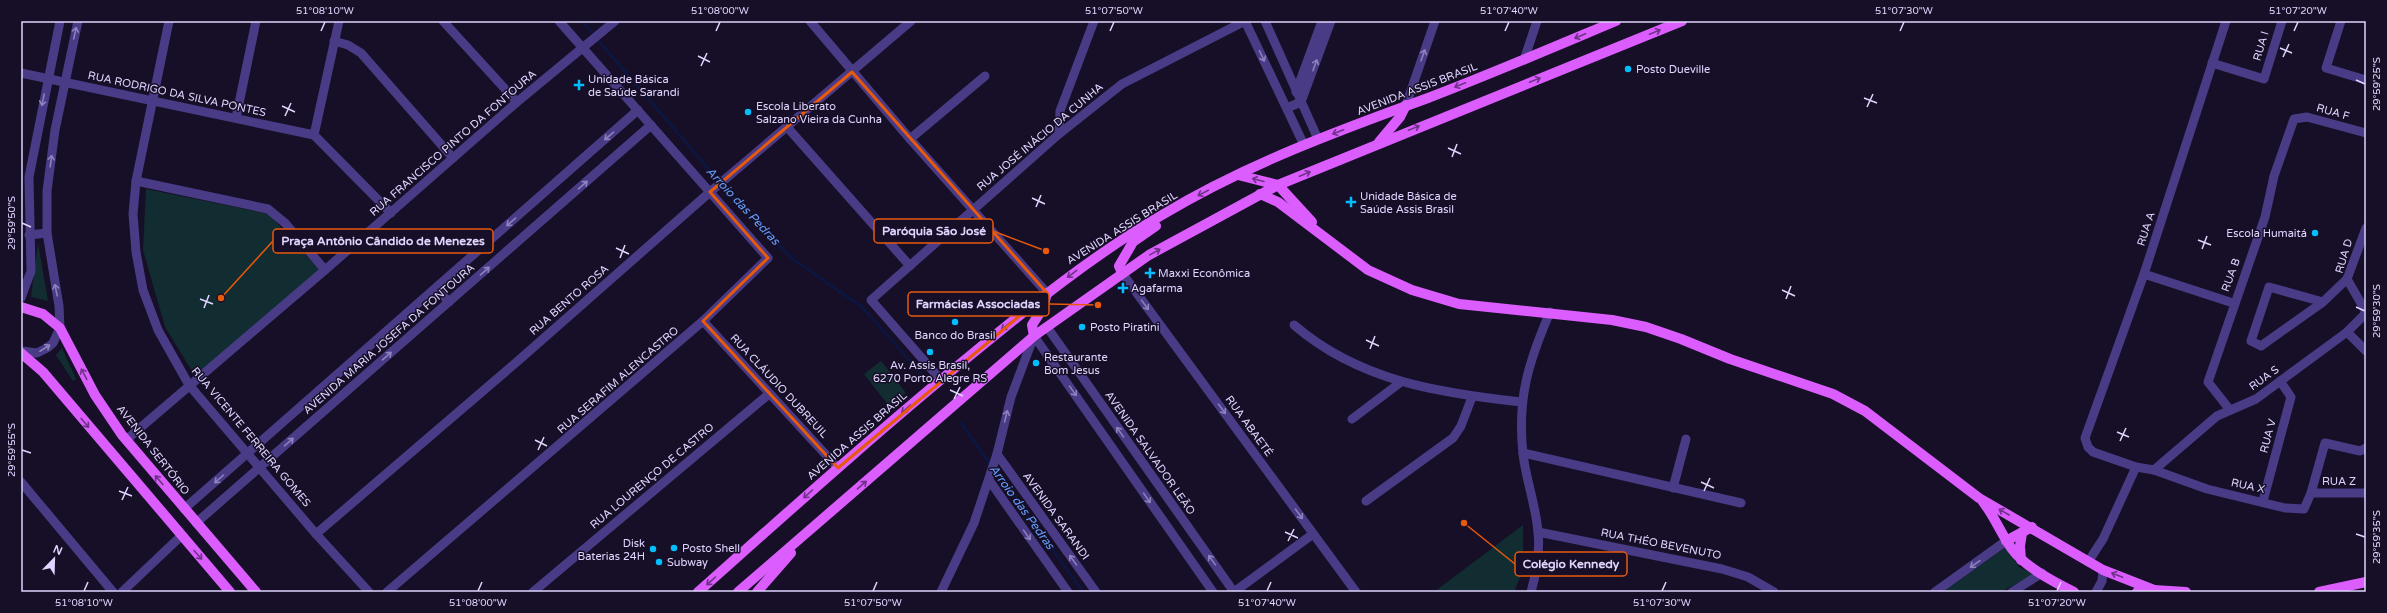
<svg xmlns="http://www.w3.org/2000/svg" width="2387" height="613" font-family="'Varela Round',sans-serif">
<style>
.green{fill:#122d31}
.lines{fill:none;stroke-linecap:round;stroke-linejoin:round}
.stream{stroke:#0a1745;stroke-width:2.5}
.minor{stroke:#493b85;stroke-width:9}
.major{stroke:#db5dfe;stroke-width:10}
.oneway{stroke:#6f3288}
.oneway2{stroke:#8d80bc}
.marked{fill:none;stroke:#e8590c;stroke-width:3;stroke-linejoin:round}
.ticks{fill:none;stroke:#e0d5ff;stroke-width:1.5}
.poi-dot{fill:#02befe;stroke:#170f27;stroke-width:1.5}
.labels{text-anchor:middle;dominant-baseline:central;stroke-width:3;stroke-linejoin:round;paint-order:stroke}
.street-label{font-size:11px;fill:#e0d5ff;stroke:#170f27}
.poi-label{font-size:11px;fill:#e0d5ff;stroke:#170f27;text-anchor:start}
.water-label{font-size:12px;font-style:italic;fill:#649ffe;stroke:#170f27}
.leader{fill:none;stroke:#e8590c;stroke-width:1.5}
.callout-dot{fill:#e8590c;stroke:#170f27;stroke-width:1.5}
.callout{fill:#170f27;stroke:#e8590c;stroke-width:1.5}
.callout-label{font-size:12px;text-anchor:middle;font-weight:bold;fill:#e0d5ff}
.neatline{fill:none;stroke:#e0d5ff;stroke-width:1.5}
.ticks-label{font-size:10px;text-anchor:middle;fill:#e0d5ff}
</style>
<rect width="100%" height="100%" fill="#170f27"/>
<g class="green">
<path d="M146 189 269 214 319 270 195 376 165 327 143 250Z"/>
<path d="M38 243 48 301 31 297Z"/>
<path d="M62 348 76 379 73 381 56 355Z"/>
<path d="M881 361 906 393 889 406 864 374Z"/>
<path d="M1523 525V570L1514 592H1434Z"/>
<path d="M2006 547 2019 567 2034 574 2001 592H1943Z"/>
</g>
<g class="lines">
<g class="stream">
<path d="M582 21 594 35"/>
<path d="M597 39 719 181"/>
<path d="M722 185 751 218 794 260 862 307 921 373"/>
<path d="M961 423 990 464"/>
<path d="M995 469 1083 592"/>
</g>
<g class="minor">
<path d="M169 21 136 181 133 214 136 252 143 290 158 330 189 385 316 534 369 592"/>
<path d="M443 21 517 102"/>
<path d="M810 21 910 139 1047 293"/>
<path d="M1245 21 1304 145"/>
<path d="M1265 21 1318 139"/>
<path d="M2226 21 2144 274 2085 438 2088 447 2093 452 2136 467 2154 470 2207 489 2285 508 2304 509 2311 493 2325 443 2360 451 2366 448"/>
<path d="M2341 21 2326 68 2366 80"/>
<path d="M334 41 348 45 361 53 453 158"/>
<path d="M1524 60 1537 21"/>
<path d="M2212 63 2264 79 2282 21"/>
<path d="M21 73 314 135 391 213"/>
<path d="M1296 92 1322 21"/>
<path d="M1406 105 1435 21"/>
<path d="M1287 108 1301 102 1331 21"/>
<path d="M236 118 256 21"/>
<path d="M787 127 910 266"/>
<path d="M1059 134 1060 111 1094 21"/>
<path d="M314 135 339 21"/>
<path d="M910 139 985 76"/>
<path d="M136 181 268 209 285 223 325 270"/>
<path d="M29 235 47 233"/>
<path d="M1122 273 1356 592"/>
<path d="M2144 274 2233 303"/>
<path d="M2347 279 2366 312"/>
<path d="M436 288 449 302"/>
<path d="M21 298 31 271 29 177 60 21"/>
<path d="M2323 302 2269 287 2251 341 2261 346 2323 302 2347 279 2366 228"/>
<path d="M703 321 838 468"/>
<path d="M1294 325C1359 381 1439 393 1521 402"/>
<path d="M1047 327 1234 592"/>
<path d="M2347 332 2366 351"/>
<path d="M1034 336 1213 592"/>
<path d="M21 351 37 353 47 348 53 343 60 328 59 306 47 233V191L55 130 78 21"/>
<path d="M941 380 871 300 1059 134 1122 84 1245 21"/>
<path d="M2230 410 2208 382 2265 217 2274 176 2294 119 2307 117 2366 133"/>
<path d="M1352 419 1401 382"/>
<path d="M126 440 325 270 517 102 615 21"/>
<path d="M1523 453 1741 503"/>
<path d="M997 454 1096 592"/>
<path d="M2154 470 2217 416 2256 399 2347 332 2366 313"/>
<path d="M989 480 1068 592"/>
<path d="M21 482 113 592"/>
<path d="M1673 488 1686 439"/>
<path d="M2311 493H2366"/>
<path d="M1366 501 1453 438 1461 426 1472 397"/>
<path d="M2263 501 2291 397 2280 381"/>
<path d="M184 509 638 110"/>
<path d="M196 523 651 125"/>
<path d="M1538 532 1722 569 1748 577 1774 592"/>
<path d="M316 534 519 360 710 192 911 21"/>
<path d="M2088 562 2103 539 2136 467"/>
<path d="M122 592 181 536"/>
<path d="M387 592 703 321 768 258 559 21"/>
<path d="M533 592 769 394"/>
<path d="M941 592 974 523 997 454 1011 397 1034 336"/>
<path d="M1234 592 1313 534"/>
<path d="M1531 592C1536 574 1540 550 1538 532 1536 506 1526 480 1523 454 1517 399 1528 363 1550 312"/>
<path d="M1935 592 2006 541"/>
<path d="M2012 592 2042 573"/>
<path d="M2096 592 2102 581 2103 570"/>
</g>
<g class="major">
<path d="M1379 142 1400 117 1406 105"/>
<path d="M1238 175 1278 185"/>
<path d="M1278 185 1312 222"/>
<path d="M1260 194 1278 202 1368 270 1412 290 1459 304 1612 320 1646 327 1681 339 1730 359 1833 394 1865 411 1979 498 2103 570 2154 590"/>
<path d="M1122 273 1119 266 1133 242 1156 226"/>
<path d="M21 307 43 314 60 328 95 395 122 435 256 592"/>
<path d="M1034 336 1032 325 1043 308 1047 293"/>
<path d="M21 353 43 372 230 592"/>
<path d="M1983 502C1995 517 2001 534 2012 549 2025 567 2054 582 2074 592"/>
<path d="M2006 541 2032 527"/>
<path d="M2021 560 2020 546 2022 533"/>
<path d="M698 592C788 512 878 431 972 354 1033 304 1093 255 1162 215 1245 165 1337 131 1428 98 1491 74 1554 47 1616 21"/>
<path d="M738 592 1034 336 1149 255 1278 185 1682 21"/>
<path d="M757 592 791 553"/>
<path d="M2137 592 2154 590 2186 592"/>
<path d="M2319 592 2366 582"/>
</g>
</g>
<defs><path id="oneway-shaft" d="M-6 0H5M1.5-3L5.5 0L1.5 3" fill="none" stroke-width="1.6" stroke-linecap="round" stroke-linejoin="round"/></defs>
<g class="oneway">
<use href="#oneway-shaft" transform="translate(1655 32) rotate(-22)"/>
<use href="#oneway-shaft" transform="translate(1580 36) rotate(157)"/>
<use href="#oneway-shaft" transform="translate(1535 80) rotate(-22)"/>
<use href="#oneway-shaft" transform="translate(1460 85) rotate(159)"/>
<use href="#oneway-shaft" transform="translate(1414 128) rotate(-22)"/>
<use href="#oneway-shaft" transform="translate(1338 132) rotate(159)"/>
<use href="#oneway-shaft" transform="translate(1305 174) rotate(-23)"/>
<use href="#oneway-shaft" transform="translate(1258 180) rotate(-165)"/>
<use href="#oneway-shaft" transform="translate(1203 193) rotate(152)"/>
<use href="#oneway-shaft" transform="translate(1155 252) rotate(-29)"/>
<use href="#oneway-shaft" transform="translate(1072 274) rotate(143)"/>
<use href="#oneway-shaft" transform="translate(1006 326) rotate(141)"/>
<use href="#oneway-shaft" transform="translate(84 374) rotate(-118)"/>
<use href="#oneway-shaft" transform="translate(906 409) rotate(139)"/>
<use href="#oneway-shaft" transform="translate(85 423) rotate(50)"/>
<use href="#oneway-shaft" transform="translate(159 480) rotate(-130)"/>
<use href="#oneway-shaft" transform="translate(862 485) rotate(-41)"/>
<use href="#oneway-shaft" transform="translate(808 494) rotate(138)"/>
<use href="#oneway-shaft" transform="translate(2004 512) rotate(-150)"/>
<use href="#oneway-shaft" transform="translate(198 555) rotate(48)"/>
<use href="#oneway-shaft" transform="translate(2117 575) rotate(-159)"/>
<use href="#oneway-shaft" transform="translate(711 581) rotate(138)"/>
</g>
<g class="oneway2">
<use href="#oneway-shaft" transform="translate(75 33) rotate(-78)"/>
<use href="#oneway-shaft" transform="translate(1423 55) rotate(-71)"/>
<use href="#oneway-shaft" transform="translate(1262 56) rotate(64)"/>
<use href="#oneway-shaft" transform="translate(1315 65) rotate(-70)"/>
<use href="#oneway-shaft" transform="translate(43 100) rotate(102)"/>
<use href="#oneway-shaft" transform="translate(609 136) rotate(139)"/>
<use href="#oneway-shaft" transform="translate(51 161) rotate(-82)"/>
<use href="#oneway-shaft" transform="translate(583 185) rotate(-41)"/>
<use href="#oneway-shaft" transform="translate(511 222) rotate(139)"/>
<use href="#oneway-shaft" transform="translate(485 271) rotate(-41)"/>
<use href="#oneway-shaft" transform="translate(56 290) rotate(-102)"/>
<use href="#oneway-shaft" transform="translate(1145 305) rotate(54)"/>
<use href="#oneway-shaft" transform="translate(45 348) rotate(-33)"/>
<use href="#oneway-shaft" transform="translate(387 356) rotate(-41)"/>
<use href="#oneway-shaft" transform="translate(1073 391) rotate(55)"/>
<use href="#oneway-shaft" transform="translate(1222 409) rotate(54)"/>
<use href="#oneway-shaft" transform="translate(1006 416) rotate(-76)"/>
<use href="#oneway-shaft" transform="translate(1120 432) rotate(-125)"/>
<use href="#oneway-shaft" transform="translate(289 442) rotate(-41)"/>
<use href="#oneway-shaft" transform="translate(219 479) rotate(138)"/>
<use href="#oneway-shaft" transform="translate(1147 498) rotate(55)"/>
<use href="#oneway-shaft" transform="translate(1299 514) rotate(54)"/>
<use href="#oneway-shaft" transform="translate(1027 535) rotate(55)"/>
<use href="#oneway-shaft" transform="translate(1073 560) rotate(-126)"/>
<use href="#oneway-shaft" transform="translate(1212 560) rotate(-126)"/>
<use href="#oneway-shaft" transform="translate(1975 564) rotate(145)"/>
</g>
<path class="marked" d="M852 72 1047 293 838 468 703 321 768 258 710 192Z"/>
<path class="ticks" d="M321 31 325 22M716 31 720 22M1110 31 1114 22M1505 31 1509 22M1900 31 1904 22M2294 31 2298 22M2280 48 2292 53M698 56 710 62M2283 57 2289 44M701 66 707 53M2356 80 2365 84M1864 98 1877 103M282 106 295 112M1867 107 1873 94M285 116 291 103M1448 148 1461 154M1452 157 1457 144M1032 198 1045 204M1036 207 1041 195M22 223 31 227M2198 240 2211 245M616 248 629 254M2202 249 2207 236M620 258 625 245M1782 290 1795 296M200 299 213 304M1786 299 1791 286M2356 307 2365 311M204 308 209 295M1366 340 1379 346M1370 349 1375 336M950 390 963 396M954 399 960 387M2117 432 2129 437M535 440 547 446M2120 441 2126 428M22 450 31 453M538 450 544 437M1701 482 1714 488M119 491 132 496M1704 491 1710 478M122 500 128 487M1285 532 1298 538M2356 534 2365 537M1288 541 1294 529M84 591 88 582M478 591 482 582M873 591 877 582M1267 591 1271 582M1662 591 1666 582M2057 591 2061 582"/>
<g class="poi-dot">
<circle cx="1628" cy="69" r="4"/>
<path d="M577 79h4v4h4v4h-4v4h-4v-4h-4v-4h4z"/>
<circle cx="748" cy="112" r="4"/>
<path d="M1349 196h4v4h4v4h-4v4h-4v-4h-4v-4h4z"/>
<circle cx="2315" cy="233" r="4"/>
<path d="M1148 267h4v4h4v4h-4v4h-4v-4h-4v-4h4z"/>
<path d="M1121 282h4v4h4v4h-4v4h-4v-4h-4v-4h4z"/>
<circle cx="955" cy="322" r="4"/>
<circle cx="1082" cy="327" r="4"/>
<circle cx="930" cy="352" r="4"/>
<circle cx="1036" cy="363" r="4"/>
<circle cx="674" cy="548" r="4"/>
<circle cx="653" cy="549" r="4"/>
<circle cx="659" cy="562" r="4"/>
</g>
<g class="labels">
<g class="street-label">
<text transform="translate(2261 46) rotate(-73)">RUA I</text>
<text transform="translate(1417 89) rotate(-21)">AVENIDA ASSIS BRASIL</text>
<text transform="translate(177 94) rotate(12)">RUA RODRIGO DA SILVA PONTES</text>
<text transform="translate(2333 112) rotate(16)">RUA F</text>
<text transform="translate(1040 137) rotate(-40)">RUA JOSÉ INÁCIO DA CUNHA</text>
<text transform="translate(453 143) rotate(-41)">RUA FRANCISCO PINTO DA FONTOURA</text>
<text transform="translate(1122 228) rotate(-32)">AVENIDA ASSIS BRASIL</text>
<text transform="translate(2146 229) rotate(-72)">RUA A</text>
<text transform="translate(2344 256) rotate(-73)">RUA D</text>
<text transform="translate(2231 275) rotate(-70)">RUA B</text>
<text transform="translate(569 300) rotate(-41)">RUA BENTO ROSA</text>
<text transform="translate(389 339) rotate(-41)">AVENIDA MARIA JOSEFA DA FONTOURA</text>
<text transform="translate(2264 378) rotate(-36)">RUA S</text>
<text transform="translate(618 380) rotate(-41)">RUA SERAFIM ALENCASTRO</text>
<text transform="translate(779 386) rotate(47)">RUA CLÁUDIO DUBREUIL</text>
<text transform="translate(1249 426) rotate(54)">RUA ABAETÉ</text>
<text transform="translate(857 436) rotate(-41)">AVENIDA ASSIS BRASIL</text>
<text transform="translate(2268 436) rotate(-75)">RUA V</text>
<text transform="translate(251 437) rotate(50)">RUA VICENTE FERREIRA GOMES</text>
<text transform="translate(153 450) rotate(52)">AVENIDA SERTÓRIO</text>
<text transform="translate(1150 453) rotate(55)">AVENIDA SALVADOR LEÃO</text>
<text transform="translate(652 476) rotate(-40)">RUA LOURENÇO DE CASTRO</text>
<text x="2339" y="481">RUA Z</text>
<text transform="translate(2248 486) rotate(12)">RUA X</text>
<text transform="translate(1056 516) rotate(54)">AVENIDA SARANDI</text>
<text transform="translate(1661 544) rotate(11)">RUA THÉO BEVENUTO</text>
</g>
<g class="poi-label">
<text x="1636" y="69">Posto Dueville</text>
<text x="588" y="79">Unidade Básica<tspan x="588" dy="13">de Saúde Sarandi</tspan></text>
<text x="756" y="106">Escola Liberato<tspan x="756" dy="13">Salzano Vieira da Cunha</tspan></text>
<text x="1360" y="196">Unidade Básica de<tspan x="1360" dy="13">Saúde Assis Brasil</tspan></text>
<text x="2307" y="233" text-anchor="end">Escola Humaitá</text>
<text x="1158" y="273">Maxxi Econômica</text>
<text x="1131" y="288">Agafarma</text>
<text x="1090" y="327">Posto Piratini</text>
<text x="955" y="335" text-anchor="middle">Banco do Brasil</text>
<text x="1044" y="357">Restaurante<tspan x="1044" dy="13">Bom Jesus</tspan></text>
<text x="930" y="365" text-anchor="middle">Av. Assis Brasil,<tspan x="930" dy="13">6270 Porto Alegre RS</tspan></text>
<text x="645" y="543" text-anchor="end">Disk<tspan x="645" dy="13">Baterias 24H</tspan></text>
<text x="682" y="548">Posto Shell</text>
<text x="667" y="562">Subway</text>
</g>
<g class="water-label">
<text transform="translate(743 206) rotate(47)">Arroio das Pedras</text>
<text transform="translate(1022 507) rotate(54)">Arroio das Pedras</text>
</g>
</g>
<path class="leader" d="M1046 251L993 231M221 298L273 241M1098 305L1049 304M1464 523L1515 564"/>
<g class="callout-dot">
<circle cx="1046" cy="251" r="4"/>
<circle cx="221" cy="298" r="4"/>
<circle cx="1098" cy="305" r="4"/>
<circle cx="1464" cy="523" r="4"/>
</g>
<g class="callout">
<rect x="874" y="219" width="119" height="24" rx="4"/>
<rect x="273" y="229" width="220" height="24" rx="4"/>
<rect x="908" y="292" width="141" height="24" rx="4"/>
<rect x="1515" y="552" width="112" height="24" rx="4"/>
</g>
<g class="callout-label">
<text x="934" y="235">Paróquia São José</text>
<text x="383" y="245">Praça Antônio Cândido de Menezes</text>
<text x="978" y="308">Farmácias Associadas</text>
<text x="1571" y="568">Colégio Kennedy</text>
</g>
<rect width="2387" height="613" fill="none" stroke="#170f27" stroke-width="44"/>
<g transform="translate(54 559) rotate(23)" stroke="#170f27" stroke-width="3" paint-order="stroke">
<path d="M0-3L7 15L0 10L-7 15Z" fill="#e0d5ff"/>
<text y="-6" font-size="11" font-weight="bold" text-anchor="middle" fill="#e0d5ff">N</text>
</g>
<rect x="22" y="22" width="2343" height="569" class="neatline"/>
<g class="ticks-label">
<text x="325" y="14">51°08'10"W</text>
<text x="720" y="14">51°08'00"W</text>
<text x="1114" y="14">51°07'50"W</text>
<text x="1509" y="14">51°07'40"W</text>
<text x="1904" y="14">51°07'30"W</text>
<text x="2298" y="14">51°07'20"W</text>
<text transform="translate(2376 84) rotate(-90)" y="4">29°59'25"S</text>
<text transform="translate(11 223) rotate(-90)" y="4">29°59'50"S</text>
<text transform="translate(2376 311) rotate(-90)" y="4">29°59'30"S</text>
<text transform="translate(11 450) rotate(-90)" y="4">29°59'55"S</text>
<text transform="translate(2376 537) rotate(-90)" y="4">29°59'35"S</text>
<text x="84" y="606">51°08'10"W</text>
<text x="478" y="606">51°08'00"W</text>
<text x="873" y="606">51°07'50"W</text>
<text x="1267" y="606">51°07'40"W</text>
<text x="1662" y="606">51°07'30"W</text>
<text x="2057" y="606">51°07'20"W</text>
</g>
</svg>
